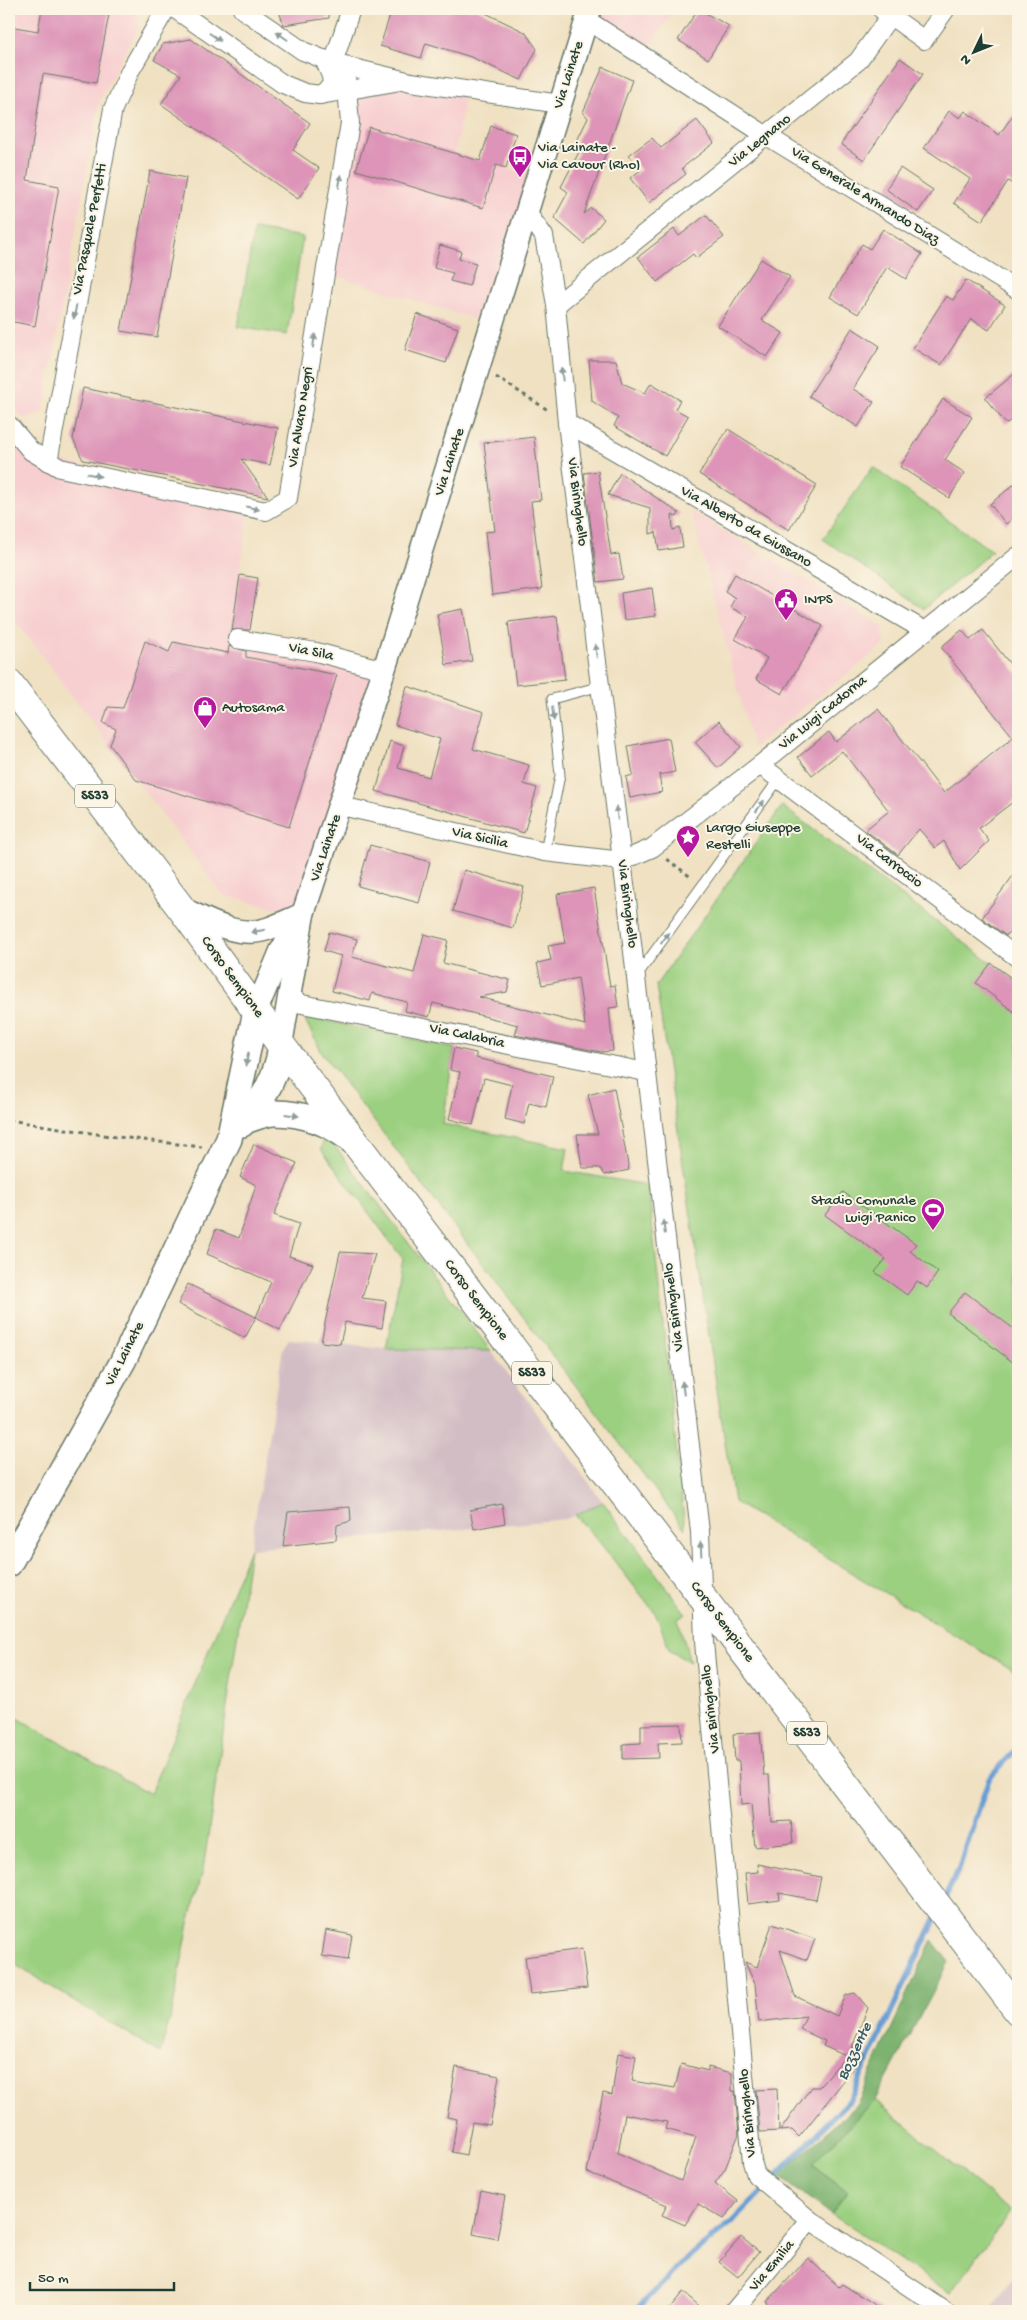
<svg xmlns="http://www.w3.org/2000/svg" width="1027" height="2320" font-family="'Gochi Hand',sans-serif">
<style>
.built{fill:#f7cfd0}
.industrial{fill:#d2bdc5}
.green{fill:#9cd081;stroke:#5e865a}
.forest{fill:#7db26f;stroke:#4e7852}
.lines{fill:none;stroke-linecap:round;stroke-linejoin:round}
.stream{stroke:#679dd4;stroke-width:5.5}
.building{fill:#dd94b8;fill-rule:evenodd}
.service-casing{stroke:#687666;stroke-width:11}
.minor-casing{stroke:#687666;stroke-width:20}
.tertiary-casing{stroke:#687666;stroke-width:25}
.secondary-casing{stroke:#687666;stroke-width:28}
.primary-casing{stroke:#687666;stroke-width:30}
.path{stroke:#687666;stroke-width:3;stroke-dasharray:4 4;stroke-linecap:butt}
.service{stroke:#fff;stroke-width:9}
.minor{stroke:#fff;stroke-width:18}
.tertiary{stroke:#fff;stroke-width:22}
.secondary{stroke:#fff;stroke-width:25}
.primary{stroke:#fff;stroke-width:28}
.oneway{fill:#8f9e9a}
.labels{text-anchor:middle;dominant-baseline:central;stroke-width:4;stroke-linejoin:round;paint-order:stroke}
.shield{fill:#fcf5e5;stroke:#617469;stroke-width:1}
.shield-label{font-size:14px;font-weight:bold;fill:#1f3d34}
.street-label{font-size:15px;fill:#1f3d34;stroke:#fcf5e5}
.poi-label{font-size:15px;fill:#1f3d34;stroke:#fcf5e5;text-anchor:start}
.water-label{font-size:16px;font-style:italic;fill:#355a64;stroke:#fcf5e5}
</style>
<rect width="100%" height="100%" fill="#fcf5e5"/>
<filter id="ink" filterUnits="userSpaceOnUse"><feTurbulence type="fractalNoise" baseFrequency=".02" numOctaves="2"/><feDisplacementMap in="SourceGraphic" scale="10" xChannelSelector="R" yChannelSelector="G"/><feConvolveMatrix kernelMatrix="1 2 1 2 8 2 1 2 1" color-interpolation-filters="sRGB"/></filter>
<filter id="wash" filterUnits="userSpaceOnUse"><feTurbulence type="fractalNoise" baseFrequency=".0096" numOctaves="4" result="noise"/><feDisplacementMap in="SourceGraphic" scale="20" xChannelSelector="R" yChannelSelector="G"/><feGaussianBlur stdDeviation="1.12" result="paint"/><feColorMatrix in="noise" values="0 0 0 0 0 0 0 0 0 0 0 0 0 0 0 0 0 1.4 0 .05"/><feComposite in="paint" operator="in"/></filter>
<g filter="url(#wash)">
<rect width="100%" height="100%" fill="#f0e1c2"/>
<g class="built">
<path d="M9 9H135L139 26 103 93 98 108 43 411 24 419 9 401Z"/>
<path d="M595 9H675L645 52 592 18Z"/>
<path d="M410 86 465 94 455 153 532 176 487 323 327 273 351 94Z"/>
<path d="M19 441 29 452 249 510 230 635 377 674 296 913 223 895 9 612V447Z"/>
<path d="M691 511 882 626 885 644 753 748Z"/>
</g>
<g class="industrial">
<path d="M289 1339 386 1349 491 1351 603 1502 566 1519 250 1549 283 1348Z"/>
<path d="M1018 2270V2311H990Z"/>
</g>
<g class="green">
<path d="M254 229 303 237 287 335 238 327Z"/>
<path d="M873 467 992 551 924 609 823 539Z"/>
<path d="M782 806 1018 983V1673L734 1502 656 985Z"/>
<path d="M303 1016 454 1048 443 1124 568 1148 564 1171 648 1185 685 1529 322 1053Z"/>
<path d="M324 1137 334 1145 491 1351 386 1349 403 1259 321 1149Z"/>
<path d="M603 1502 686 1614 678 1619 690 1662 670 1651 656 1614 597 1539 575 1515Z"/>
<path d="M250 1549 203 1870 189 1923 172 2012 160 2053 9 1961V1713L150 1794Z"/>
<path d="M875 2100 1011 2212 950 2293 831 2214 847 2192 812 2164Z"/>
</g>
<path class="forest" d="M932 1940 949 1962 875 2100 812 2164 847 2192 831 2214 778 2176 856 2106Z"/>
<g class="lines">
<g class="stream">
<path d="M944 1900 958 1871 989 1779 1018 1747"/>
<path d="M635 2311 689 2257 732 2222 849 2101 937 1915"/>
</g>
</g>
<g id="blocks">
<g class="building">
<path d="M42 9H110L96 83 43 74 27 180 59 186 35 326 9 321V26L38 31Z"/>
<path d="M278 9H329V18L284 25Z"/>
<path d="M392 9H477L525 32 537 49 521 80 471 57 426 43 421 58 380 46Z"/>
<path d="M698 9 729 26 708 59 678 40Z"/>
<path d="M191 39 310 123 293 150 319 168 298 199 161 104 181 75 154 60 163 44Z"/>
<path d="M900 58 923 74 864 160 841 144Z"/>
<path d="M603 67 632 80 584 214 591 208 604 219 584 244 554 218 568 192 561 187 579 152 573 149 588 118 583 112Z"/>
<path d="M1018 108V188L1008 181 982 221 954 203 970 179 924 148 949 111 960 118 965 111 999 135Z"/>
<path d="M697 120 714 143 682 168 686 174 649 203 630 178 641 170 629 155 652 138 661 148Z"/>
<path d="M491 126 516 134 506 168 496 165 483 208 356 170 369 127 480 161Z"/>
<path d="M900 168 933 190 918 212 886 189Z"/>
<path d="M150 171 186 178 157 337 121 331Z"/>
<path d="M706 215 724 237 696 258 693 254 657 282 638 257 674 229 679 236Z"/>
<path d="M883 229 922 254 906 279 887 267 858 314 830 297 862 244 870 249Z"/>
<path d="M440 245 461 251 459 259 476 263 469 286 450 281 453 273 434 268Z"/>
<path d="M761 259 790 277 762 320 783 333 767 357 718 326Z"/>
<path d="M966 280 1005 305 989 330 971 319 941 365 913 348 946 296 953 300Z"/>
<path d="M417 314 458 328 446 363 405 350Z"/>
<path d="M852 328 880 346 853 389 874 402 858 427 809 396Z"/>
<path d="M589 360H616L622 383 645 393 651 383 680 400 675 409 688 416 665 456 614 426 618 418 592 401Z"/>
<path d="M1018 371V414L1006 424 985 398Z"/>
<path d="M83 388 278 428 270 465 241 459 268 497 83 460 73 439Z"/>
<path d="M943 399 972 417 945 460 965 473 949 498 900 467Z"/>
<path d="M728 429 817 485 789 530 699 474Z"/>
<path d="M534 437 541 500 531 501 542 589 492 595 485 532 495 531 484 443Z"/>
<path d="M598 471 611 555 619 554 623 579 598 582 584 473Z"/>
<path d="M620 473 679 513 677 517 672 515 673 530 680 528 683 547 659 551 656 532 650 534V508L608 495Z"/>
<path d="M1018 481V514L1006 524 990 504Z"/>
<path d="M735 574 823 626 782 694 756 679 767 658 735 639 748 617 730 607 735 598 725 591Z"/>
<path d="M240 575 258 578 250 630H232Z"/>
<path d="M652 588 656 616 624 620 621 593Z"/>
<path d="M463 609 472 661 446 665 437 614Z"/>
<path d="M557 616 565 680 516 685 508 622Z"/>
<path d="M962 630 970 640 983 630 1018 674V798L979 828 989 841 960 870 944 841 935 848 919 829 898 855 865 830 889 811 842 751 812 775 798 757 829 732 836 742 878 709 944 793 1013 737 941 647Z"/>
<path d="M145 641 169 652 173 642 228 653 229 646 246 651V657L337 675 289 827 136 780 110 745 116 729 103 723 108 707 123 708Z"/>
<path d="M407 686 484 712 473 749 529 765 524 784 537 788 524 833 376 791 390 741 404 746 398 768 429 777 440 739 395 725Z"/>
<path d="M719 721 741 747 718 768 695 742Z"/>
<path d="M669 738 675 772 659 775 662 792 630 798 626 777 633 775 628 746Z"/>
<path d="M370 845 430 862 419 903 358 886Z"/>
<path d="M1018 869V919L1006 936 982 918Z"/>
<path d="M464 870 524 887 513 928 453 911Z"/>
<path d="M594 888 610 986 615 985 618 1007 609 1008 613 1051 601 1052 515 1035 518 1025 433 1003 429 1017 405 1011 407 1002 372 993 370 1001 332 991 341 956 324 951 329 932 357 939 352 957 414 973 424 934 448 940 443 963 510 980 507 992 479 997 585 1025 578 978 542 985 537 963 551 960 548 946 565 943 557 894Z"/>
<path d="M991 963 1018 983V1015L976 983Z"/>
<path d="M454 1048 476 1053V1058L553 1076 546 1107 529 1103 524 1124 505 1119 512 1085 484 1078 473 1125 449 1119 460 1072 450 1070Z"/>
<path d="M614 1088 629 1170 605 1175 600 1168H582L577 1134H598L588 1095Z"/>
<path d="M254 1144 297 1163 274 1215 299 1224 289 1256 313 1264 280 1330 256 1317 271 1282 207 1254 216 1229 239 1238 256 1185 240 1177Z"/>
<path d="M843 1192 916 1244 910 1251 938 1272 927 1288 917 1281 907 1295 875 1272 886 1259 825 1215Z"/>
<path d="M340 1252 375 1254 362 1298 386 1301 382 1328 345 1322 340 1344 321 1342Z"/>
<path d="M188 1284 256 1317 245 1338 178 1304Z"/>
<path d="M965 1292 1018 1332V1366L948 1313Z"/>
<path d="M502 1504 505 1523 474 1529 470 1510Z"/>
<path d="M350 1507 351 1521 337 1525 336 1540 283 1546 288 1512Z"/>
<path d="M681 1724 682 1742 658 1743 659 1758 623 1759V1744L641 1743V1725Z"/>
<path d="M760 1732 764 1775H769L772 1822 791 1821 793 1843 755 1847 751 1804 741 1805 739 1761H735L733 1734Z"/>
<path d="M757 1864 821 1877 816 1900 779 1893 780 1900 748 1904 745 1873 758 1872Z"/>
<path d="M772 1924 815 1939 807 1960 780 1950 795 1996 837 2016 846 1995 855 1993 868 2008 851 2050 855 2046 865 2054 799 2137 792 2130 780 2131 811 2087H819L846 2056 823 2046 825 2041 800 2029 806 2016 759 2022 755 1984 745 1962 757 1967Z"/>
<path d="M326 1930 352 1935 348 1960 322 1956Z"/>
<path d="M582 1949 587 1988 530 1994 525 1957Z"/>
<path d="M618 2053 636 2056 632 2081 675 2088 681 2064 708 2071V2067L732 2073V2091H735L739 2134 725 2169 715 2183 738 2201 724 2219 698 2204 685 2225 662 2215 667 2205 587 2172 603 2093 612 2095ZM625 2114 667 2122 665 2129 696 2137 681 2181 618 2153Z"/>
<path d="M456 2067 499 2076 490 2125 472 2122 466 2155 452 2152 457 2119 447 2117Z"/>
<path d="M777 2089 779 2131 760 2132 756 2090Z"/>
<path d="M481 2191 505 2196 497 2239 473 2234Z"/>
<path d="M741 2237 759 2252 738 2277 719 2262Z"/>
<path d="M808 2258 839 2287 842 2284 885 2311H776L767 2302Z"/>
<path d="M683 2292 705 2311H667Z"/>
</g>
</g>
</g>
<g filter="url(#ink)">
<use href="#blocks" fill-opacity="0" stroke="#687666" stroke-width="1"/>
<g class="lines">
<g class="service-casing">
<g id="service">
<path d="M545 852 560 775 552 699 601 686"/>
<path d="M636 977 779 779"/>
</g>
</g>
<g class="minor-casing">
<g id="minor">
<path d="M175 9 283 84 305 93 320 95 395 82"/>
<path d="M242 9 303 51 333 63 411 82 560 104"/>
<path d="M881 9 924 40 946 9"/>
<path d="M587 20 767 136 1018 290"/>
<path d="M333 63 351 9"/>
<path d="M320 95 332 86 331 76 324 59"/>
<path d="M528 214 544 236 556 305 567 423 627 900 700 1532 704 1642 752 2162 756 2175 810 2220 945 2311"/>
<path d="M556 305 858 61 890 16"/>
<path d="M567 423 925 631"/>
<path d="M9 425 31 451 60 468 266 511 288 498 350 123 345 65"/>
<path d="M48 462 113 109 130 71 166 9"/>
<path d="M237 639 316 652 384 670"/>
<path d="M760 765 1018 958"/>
<path d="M341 806 545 852 622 861 652 848 760 765 1018 556"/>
<path d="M289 996 302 1004 646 1072"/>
<path d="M734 2311 810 2220"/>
</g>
</g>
<g class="tertiary-casing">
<g id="tertiary">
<path d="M181 908C207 920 238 939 267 929 279 925 291 919 303 914"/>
<path d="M256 1011 281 951 296 925"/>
<path d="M281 1045 303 914 384 670 590 9"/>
</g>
</g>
<g class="secondary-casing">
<g id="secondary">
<path d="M245 1121C254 1118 265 1113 275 1113 304 1113 330 1123 352 1141"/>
<path d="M242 1124C263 1101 278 1076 281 1045"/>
<path d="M9 1564 123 1361 229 1139 256 1011"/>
</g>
</g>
<g class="primary-casing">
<path id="primary" d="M9 683 181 908 281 1045 1018 2011"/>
</g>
<g class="path">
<path d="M496 377 548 410"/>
<path d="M667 859 692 878"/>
<path d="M9 1120 110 1136 202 1147"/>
</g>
<use href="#service" class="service"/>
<use href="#minor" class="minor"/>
<use href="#tertiary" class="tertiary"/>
<use href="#secondary" class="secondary"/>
<use href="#primary" class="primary"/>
</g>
<defs><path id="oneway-solid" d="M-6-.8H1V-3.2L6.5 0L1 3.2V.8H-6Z" transform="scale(1.25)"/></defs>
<g class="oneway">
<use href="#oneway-solid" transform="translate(282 36) rotate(-145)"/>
<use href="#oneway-solid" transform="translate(215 37) rotate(35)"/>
<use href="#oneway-solid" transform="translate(340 181) rotate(-81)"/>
<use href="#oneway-solid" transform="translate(75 312) rotate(101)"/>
<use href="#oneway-solid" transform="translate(314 341) rotate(-81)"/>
<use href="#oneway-solid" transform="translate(562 374) rotate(-96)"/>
<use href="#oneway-solid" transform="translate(94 475) rotate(12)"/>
<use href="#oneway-solid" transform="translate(253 508) rotate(12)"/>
<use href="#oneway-solid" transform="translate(596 651) rotate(-97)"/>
<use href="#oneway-solid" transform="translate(553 714) rotate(83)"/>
<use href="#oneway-solid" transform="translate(760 806) rotate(-54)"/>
<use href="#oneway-solid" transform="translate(617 813) rotate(-97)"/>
<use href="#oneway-solid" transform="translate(258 931) rotate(171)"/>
<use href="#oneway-solid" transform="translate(665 938) rotate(-54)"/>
<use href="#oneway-solid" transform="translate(247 1059) rotate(102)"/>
<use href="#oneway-solid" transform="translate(292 1115) rotate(8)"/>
<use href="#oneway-solid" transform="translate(664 1227) rotate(-97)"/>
<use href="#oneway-solid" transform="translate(683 1388) rotate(-97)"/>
<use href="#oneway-solid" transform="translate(701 1549) rotate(-93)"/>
</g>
</g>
<defs>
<g id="bus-pin" transform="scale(1.25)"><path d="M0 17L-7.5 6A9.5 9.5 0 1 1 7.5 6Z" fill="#b5179e" stroke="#fcf5e5"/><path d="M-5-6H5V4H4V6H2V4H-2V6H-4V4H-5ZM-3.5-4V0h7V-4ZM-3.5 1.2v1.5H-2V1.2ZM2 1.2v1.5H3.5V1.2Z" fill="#fff"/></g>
<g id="civic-pin" transform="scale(1.25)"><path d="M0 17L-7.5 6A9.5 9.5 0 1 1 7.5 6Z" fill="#b5179e" stroke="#fcf5e5"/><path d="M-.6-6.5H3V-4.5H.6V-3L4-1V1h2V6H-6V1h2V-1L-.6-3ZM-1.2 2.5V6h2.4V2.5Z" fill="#fff"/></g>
<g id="shop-pin" transform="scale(1.25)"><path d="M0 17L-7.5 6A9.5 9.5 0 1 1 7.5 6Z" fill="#b5179e" stroke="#fcf5e5"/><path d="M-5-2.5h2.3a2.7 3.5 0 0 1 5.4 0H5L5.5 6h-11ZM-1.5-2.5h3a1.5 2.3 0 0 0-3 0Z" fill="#fff"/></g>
<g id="sight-pin" transform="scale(1.25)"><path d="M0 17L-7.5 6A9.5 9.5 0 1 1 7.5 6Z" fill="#b5179e" stroke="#fcf5e5"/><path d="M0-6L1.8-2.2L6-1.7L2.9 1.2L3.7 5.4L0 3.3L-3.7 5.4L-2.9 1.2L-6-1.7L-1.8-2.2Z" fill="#fff"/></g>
<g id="stadium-pin" transform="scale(1.25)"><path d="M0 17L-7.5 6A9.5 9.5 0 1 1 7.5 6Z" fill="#b5179e" stroke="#fcf5e5"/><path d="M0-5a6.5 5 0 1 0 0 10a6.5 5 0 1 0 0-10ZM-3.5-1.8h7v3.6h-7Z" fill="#fff"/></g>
</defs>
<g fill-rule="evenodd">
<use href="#bus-pin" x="520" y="157"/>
<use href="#civic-pin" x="786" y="600"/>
<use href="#shop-pin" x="205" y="708"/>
<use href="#sight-pin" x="688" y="837"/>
<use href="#stadium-pin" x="933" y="1210"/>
</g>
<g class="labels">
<g class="shield">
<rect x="75" y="784.5" width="40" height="23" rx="4"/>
<rect x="512" y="1361.5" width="40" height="23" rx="4"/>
<rect x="787" y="1721.5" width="40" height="23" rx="4"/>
</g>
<g class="shield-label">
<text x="95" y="796">SS33</text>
<text x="532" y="1373">SS33</text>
<text x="807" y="1733">SS33</text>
</g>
<g class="street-label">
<text transform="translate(569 75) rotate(-72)">Via Lainate</text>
<text transform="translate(760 141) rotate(-39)">Via Legnano</text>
<text transform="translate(865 196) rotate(32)">Via Generale Armando Diaz</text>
<text transform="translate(90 229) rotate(-79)">Via Pasquale Perfetti</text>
<text transform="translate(301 417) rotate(-81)">Via Alvaro Negri</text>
<text transform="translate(450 462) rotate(-72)">Via Lainate</text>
<text transform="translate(577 502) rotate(83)">Via Biringhello</text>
<text transform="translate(746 527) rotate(30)">Via Alberto da Giussano</text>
<text transform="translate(311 652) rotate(12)">Via Sila</text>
<text transform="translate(823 713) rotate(-39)">Via Luigi Cadorna</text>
<text transform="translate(480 838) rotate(13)">Via Sicilia</text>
<text transform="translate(326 848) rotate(-71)">Via Lainate</text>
<text transform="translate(889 861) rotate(37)">Via Carroccio</text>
<text transform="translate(627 904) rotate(83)">Via Biringhello</text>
<text transform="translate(232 977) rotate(54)">Corso Sempione</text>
<text transform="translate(467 1036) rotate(12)">Via Calabria</text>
<text transform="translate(476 1300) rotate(53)">Corso Sempione</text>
<text transform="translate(674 1307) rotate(-97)">Via Biringhello</text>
<text transform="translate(125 1354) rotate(-63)">Via Lainate</text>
<text transform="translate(722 1622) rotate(53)">Corso Sempione</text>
<text transform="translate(711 1709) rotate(-96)">Via Biringhello</text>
<text transform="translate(748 2113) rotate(-95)">Via Biringhello</text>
<text transform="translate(772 2266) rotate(-50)">Via Emilia</text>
</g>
<g class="poi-label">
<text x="538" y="148">Via Lainate -<tspan x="538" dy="17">Via Cavour (Rho)</tspan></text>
<text x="804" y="600">INPS</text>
<text x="222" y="708">Autosama</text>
<text x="706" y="828">Largo Giuseppe<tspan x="706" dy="17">Restelli</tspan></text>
<text x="916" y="1201" text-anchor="end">Stadio Comunale<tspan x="916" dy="17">Luigi Panico</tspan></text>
</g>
<g class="water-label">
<text transform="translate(856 2052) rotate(-65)">Bozzente</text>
</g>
</g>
<rect width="1027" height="2320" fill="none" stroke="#fcf5e5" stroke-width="30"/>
<g transform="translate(974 52) rotate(227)" stroke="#fcf5e5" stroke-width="4" paint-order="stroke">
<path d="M0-4L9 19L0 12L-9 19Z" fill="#1f3d34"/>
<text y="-8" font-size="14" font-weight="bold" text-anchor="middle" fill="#1f3d34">N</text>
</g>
<path d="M30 2282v8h144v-8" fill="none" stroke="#1f3d34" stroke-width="2.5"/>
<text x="38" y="2282" font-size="15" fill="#1f3d34" stroke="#fcf5e5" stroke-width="4" paint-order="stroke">50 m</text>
</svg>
